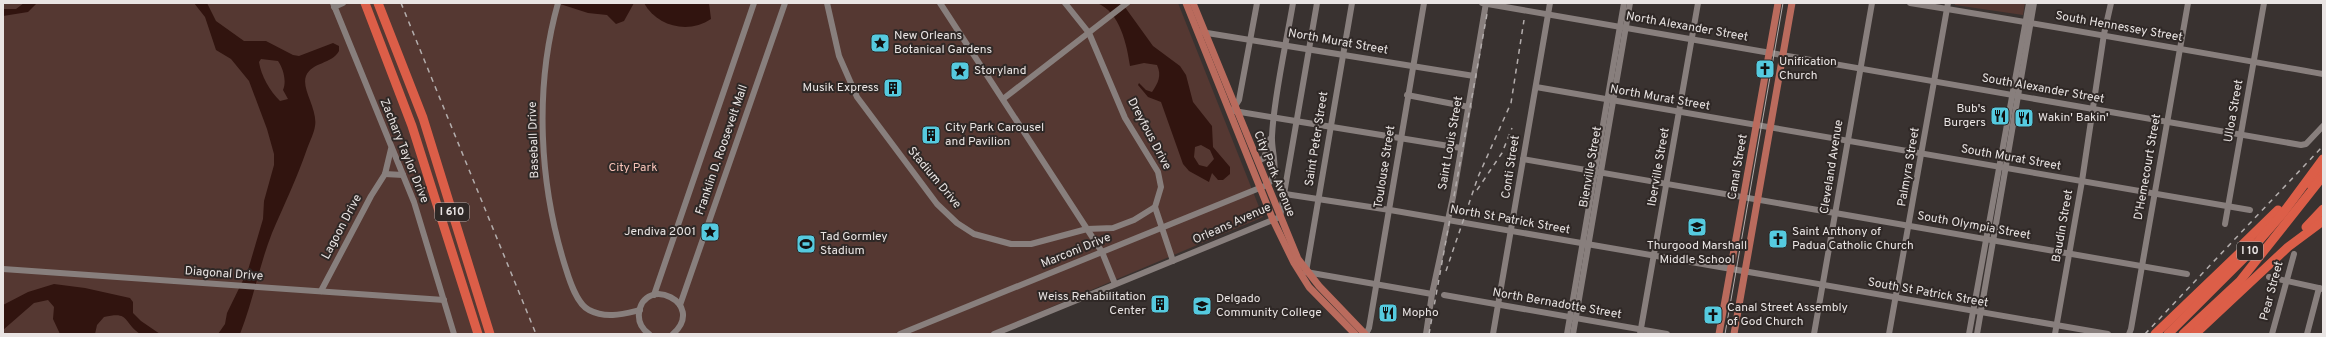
<svg xmlns="http://www.w3.org/2000/svg" width="2326" height="337" font-family="Overpass,sans-serif">
<style>
.green{fill:#553832}
.water{fill:#31140f;fill-rule:evenodd}
.lines{fill:none;stroke-linecap:round;stroke-linejoin:round}
.minor{stroke:#887f7d;stroke-width:6}
.major{stroke:#ba6b5d;stroke-width:7}
.highway{stroke:#dc5e48;stroke-width:9}
.tram{stroke:#b3adac;stroke-width:1}
.rail{stroke:#b3adac;stroke-width:1.5;stroke-dasharray:5 5;stroke-linecap:butt}
.labels{text-anchor:middle;dominant-baseline:central;stroke-width:4;stroke-linejoin:round;paint-order:stroke}
.shield{fill:#2f2826;stroke:#b1acaa;stroke-width:1}
.shield-label{font-size:11px;font-weight:bold;fill:#e9e4e3}
.street-label{font-size:12px;fill:#e9e4e3;stroke:#2f2826}
.poi-label{font-size:12px;fill:#e9e4e3;stroke:#2f2826;text-anchor:start}
.park-label{font-size:12px;fill:#f8c3b8;stroke:#2f2826}
</style>
<rect width="100%" height="100%" fill="#393230"/>
<g class="green">
<path d="M3 3H1178L1263 217 988 334H3Z"/>
<path d="M1955 3H2025L2023 15 1955 5Z"/>
</g>
<g class="water">
<path d="M24 3H37L28 12 3 16V9H16Z"/>
<path d="M194 3H207L216 21 244 41H266L293 55 299 56 333 43 339 46V51C332 64 312 62 306 76 301 89 318 109 315 126 314 133 310 141 307 149 297 178 284 205 272 233 259 266 253 301 240 334H218L225 324 227 313 248 270 263 219 264 201 274 165V154L267 129 249 81 231 59 216 50 205 17ZM261 59 278 61C283 68 287 81 283 90L288 99 280 101C270 91 261 76 259 62Z"/>
<path d="M557 3H634L624 21 616 24 607 15 588 13Z"/>
<path d="M644 3H709L711 19C689 34 657 27 644 3Z"/>
<path d="M1097 3H1122L1153 46 1180 66 1186 75 1193 102 1212 126 1213 147 1230 167V174L1223 180H1218L1212 173 1209 182 1189 171 1183 164 1161 102 1148 97 1138 85 1139 83 1146 90 1152 92C1158 83 1162 76 1157 65L1144 63 1130 66C1127 45 1120 12 1097 3ZM1201 145 1210 150 1214 159 1207 167 1199 165 1194 157 1195 147Z"/>
<path d="M54 284 85 288 130 298 133 302V313L141 321 160 334H140C122 321 130 311 104 317L97 325 95 334H60L53 319 54 307 48 300 34 303 3 330V305L28 292Z"/>
</g>
<g class="lines">
<g class="minor">
<path d="M333 3 414 202 454 334"/>
<path d="M558 3C534 88 539 185 566 269 570 282 577 304 589 310 606 319 623 314 640 310"/>
<path d="M827 3 839 56 857 97 937 204 957 223 974 234 1011 244H1031L1087 229 1113 228 1134 220 1155 207"/>
<path d="M940 3 1102 252 1115 284"/>
<path d="M1065 3 1089 33 1125 118 1158 172 1161 187 1155 207 1173 261"/>
<path d="M1482 3 2301 145 2306 144 2323 126"/>
<path d="M1910 3C2048 25 2185 50 2323 74"/>
<path d="M334 7 343 3"/>
<path d="M1201 32 1474 76"/>
<path d="M1536 87 2250 210"/>
<path d="M1407 95 1469 107"/>
<path d="M1003 99 1127 3"/>
<path d="M1234 108 1239 100 1257 3"/>
<path d="M1234 111 1461 148"/>
<path d="M1523 159 2187 274"/>
<path d="M1258 161 1264 158 1270 139"/>
<path d="M385 174 403 175"/>
<path d="M1285 194 1390 210 2108 334"/>
<path d="M2225 224 2264 3"/>
<path d="M3 269 444 300"/>
<path d="M1306 272 1352 3"/>
<path d="M1306 272 1432 294"/>
<path d="M2269 277 2323 289"/>
<path d="M321 291 371 196 385 174 391 149"/>
<path d="M654 295 754 3"/>
<path d="M1444 295 1667 334"/>
<path d="M680 305 785 3"/>
<path d="M649 334C642 329 638 322 639 313 644 274 707 303 673 334"/>
<path d="M900 334 1267 185C1281 173 1271 153 1272 136 1274 95 1286 45 1293 3"/>
<path d="M994 334 1280 217 1317 3"/>
<path d="M1366 334 1369 328 1424 3"/>
<path d="M1426 334 1432 294 1453 197 1486 3"/>
<path d="M1493 334 1550 3"/>
<path d="M1567 334 1624 3"/>
<path d="M1573 334 1630 3"/>
<path d="M1640 334 1698 3"/>
<path d="M1814 334 1872 3"/>
<path d="M1889 334 1948 3"/>
<path d="M1969 334 2029 3"/>
<path d="M1977 334 2034 3"/>
<path d="M2055 334 2082 181 2104 34 2111 3"/>
<path d="M2129 334 2131 329 2188 3"/>
<path d="M2272 334 2294 254"/>
<path d="M2307 334 2319 288"/>
</g>
<g class="major">
<path d="M1186 3 1273 220 1294 263 1309 287 1355 334"/>
<path d="M1193 3 1298 259 1319 286 1365 334"/>
<path d="M1719 334 1778 3"/>
<path d="M1734 334 1792 3"/>
</g>
<g class="highway">
<path d="M365 3 412 126 478 334"/>
<path d="M378 3 423 118 490 334"/>
<path d="M2310 184 2323 171"/>
<path d="M2306 227 2323 209"/>
<path d="M2243 244 2278 210"/>
<path d="M2155 334 2251 242"/>
<path d="M2168 334 2244 258 2283 213 2323 159"/>
<path d="M2183 334 2240 281 2320 180"/>
<path d="M2195 334 2288 247 2323 221"/>
</g>
<path class="tram" d="M1725 334 1783 3"/>
<g class="rail">
<path d="M401 3 536 334"/>
<path d="M1477 190 1502 153 1512 128"/>
<path d="M1446 271 1478 177 1511 103 1524 20"/>
<path d="M1429 334 1487 14"/>
<path d="M2145 334 2323 146"/>
</g>
</g>
<defs>
<g id="sight-square" transform="scale(1)"><rect x="-9" y="-9" width="18" height="18" rx="4" fill="#55cadf" stroke="#2f2826"/><path d="M0-6L1.8-2.2L6-1.7L2.9 1.2L3.7 5.4L0 3.3L-3.7 5.4L-2.9 1.2L-6-1.7L-1.8-2.2Z" fill="#111"/></g>
<g id="church-square" transform="scale(1)"><rect x="-9" y="-9" width="18" height="18" rx="4" fill="#55cadf" stroke="#2f2826"/><path d="M-1.2-6h2.4v3.5h3.3v2.4h-3.3V6h-2.4V-.1h-3.3v-2.4h3.3Z" fill="#111"/></g>
<g id="building-square" transform="scale(1)"><rect x="-9" y="-9" width="18" height="18" rx="4" fill="#55cadf" stroke="#2f2826"/><path d="M-4-6H4V6H1V3H-1V6H-4ZM-2.5-4.3h1.7v1.8h-1.7ZM.8-4.3h1.7v1.8H.8ZM-2.5-1h1.7V.8h-1.7ZM.8-1h1.7V.8H.8Z" fill="#111"/></g>
<g id="restaurant-square" transform="scale(1)"><rect x="-9" y="-9" width="18" height="18" rx="4" fill="#55cadf" stroke="#2f2826"/><path d="M-5-6h1v4h1v-4h1v4h1v-4h1v5L-1.5 .5V6h-2V.5L-5-1ZM5-6V6H3V1.5H1.5Q1.5-4 5-6Z" fill="#111"/></g>
<g id="school-square" transform="scale(1)"><rect x="-9" y="-9" width="18" height="18" rx="4" fill="#55cadf" stroke="#2f2826"/><path d="M0-5L7-2L0 1L-7-2ZM-4 1L0 2.5L4 1V4Q0 6-4 4Z" fill="#111"/></g>
<g id="stadium-square" transform="scale(1)"><rect x="-9" y="-9" width="18" height="18" rx="4" fill="#55cadf" stroke="#2f2826"/><path d="M0-5a6.5 5 0 1 0 0 10a6.5 5 0 1 0 0-10ZM-3.5-1.8h7v3.6h-7Z" fill="#111"/></g>
<g id="university-square" transform="scale(1)"><rect x="-9" y="-9" width="18" height="18" rx="4" fill="#55cadf" stroke="#2f2826"/><path d="M0-5L7-2L0 1L-7-2ZM-4 1L0 2.5L4 1V4Q0 6-4 4Z" fill="#111"/></g>
</defs>
<g fill-rule="evenodd">
<use href="#sight-square" x="880" y="43"/>
<use href="#church-square" x="1765" y="69"/>
<use href="#sight-square" x="960" y="71"/>
<use href="#building-square" x="893" y="88"/>
<use href="#restaurant-square" x="2000" y="116"/>
<use href="#restaurant-square" x="2024" y="118"/>
<use href="#building-square" x="931" y="135"/>
<use href="#school-square" x="1697" y="227"/>
<use href="#sight-square" x="710" y="232"/>
<use href="#church-square" x="1778" y="239"/>
<use href="#stadium-square" x="806" y="244"/>
<use href="#building-square" x="1160" y="304"/>
<use href="#university-square" x="1202" y="306"/>
<use href="#restaurant-square" x="1388" y="313"/>
<use href="#church-square" x="1713" y="315"/>
</g>
<g class="labels">
<g class="shield">
<rect x="435" y="203" width="34" height="18" rx="3"/>
<rect x="2237" y="242" width="26" height="18" rx="3"/>
</g>
<g class="shield-label">
<text x="452" y="212">I 610</text>
<text x="2250" y="251">I 10</text>
</g>
<g class="street-label">
<text transform="translate(1687 27) rotate(10)">North Alexander Street</text>
<text transform="translate(2119 27) rotate(10)">South Hennessey Street</text>
<text transform="translate(1338 42) rotate(10)">North Murat Street</text>
<text transform="translate(2043 89) rotate(10)">South Alexander Street</text>
<text transform="translate(1660 98) rotate(10)">North Murat Street</text>
<text transform="translate(2234 111) rotate(-80)">Ulloa Street</text>
<text transform="translate(1149 134) rotate(62)">Dreyfous Drive</text>
<text transform="translate(1317 139) rotate(-81)">Saint Peter Street</text>
<text transform="translate(534 140) rotate(-92)">Baseball Drive</text>
<text transform="translate(1451 143) rotate(-80)">Saint Louis Street</text>
<text transform="translate(722 150) rotate(-71)">Franklin D. Roosevelt Mall</text>
<text transform="translate(404 151) rotate(68)">Zachary Taylor Drive</text>
<text transform="translate(2011 158) rotate(10)">South Murat Street</text>
<text transform="translate(1385 167) rotate(-81)">Toulouse Street</text>
<text transform="translate(1511 167) rotate(-81)">Conti Street</text>
<text transform="translate(1591 167) rotate(-80)">Bienville Street</text>
<text transform="translate(1659 167) rotate(-80)">Iberville Street</text>
<text transform="translate(1738 167) rotate(-80)">Canal Street</text>
<text transform="translate(1832 167) rotate(-81)">Cleveland Avenue</text>
<text transform="translate(1909 167) rotate(-80)">Palmyra Street</text>
<text transform="translate(2148 167) rotate(-80)">D'Hemecourt Street</text>
<text transform="translate(1274 174) rotate(68)">City Park Avenue</text>
<text transform="translate(934 178) rotate(50)">Stadium Drive</text>
<text transform="translate(1510 220) rotate(10)">North St Patrick Street</text>
<text transform="translate(1232 224) rotate(-24)">Orleans Avenue</text>
<text transform="translate(1974 226) rotate(10)">South Olympia Street</text>
<text transform="translate(2063 226) rotate(-80)">Baudin Street</text>
<text transform="translate(342 227) rotate(-62)">Lagoon Drive</text>
<text transform="translate(1076 251) rotate(-22)">Marconi Drive</text>
<text transform="translate(224 274) rotate(4)">Diagonal Drive</text>
<text transform="translate(2272 291) rotate(-75)">Pear Street</text>
<text transform="translate(1928 293) rotate(10)">South St Patrick Street</text>
<text transform="translate(1557 304) rotate(10)">North Bernadotte Street</text>
</g>
<g class="poi-label">
<text x="894" y="36">New Orleans<tspan x="894" dy="14">Botanical Gardens</tspan></text>
<text x="1779" y="62">Unification<tspan x="1779" dy="14">Church</tspan></text>
<text x="974" y="71">Storyland</text>
<text x="879" y="88" text-anchor="end">Musik Express</text>
<text x="1986" y="109" text-anchor="end">Bub's<tspan x="1986" dy="14">Burgers</tspan></text>
<text x="2038" y="118">Wakin' Bakin'</text>
<text x="945" y="128">City Park Carousel<tspan x="945" dy="14">and Pavilion</tspan></text>
<text x="696" y="232" text-anchor="end">Jendiva 2001</text>
<text x="1792" y="232">Saint Anthony of<tspan x="1792" dy="14">Padua Catholic Church</tspan></text>
<text x="820" y="237">Tad Gormley<tspan x="820" dy="14">Stadium</tspan></text>
<text x="1697" y="246" text-anchor="middle">Thurgood Marshall<tspan x="1697" dy="14">Middle School</tspan></text>
<text x="1146" y="297" text-anchor="end">Weiss Rehabilitation<tspan x="1146" dy="14">Center</tspan></text>
<text x="1216" y="299">Delgado<tspan x="1216" dy="14">Community College</tspan></text>
<text x="1727" y="308">Canal Street Assembly<tspan x="1727" dy="14">of God Church</tspan></text>
<text x="1402" y="313">Mopho</text>
</g>
<g class="park-label">
<text x="633" y="168">City Park</text>
</g>
</g>
<rect width="2326" height="337" fill="none" stroke="#e9e4e3" stroke-width="8"/>
</svg>
